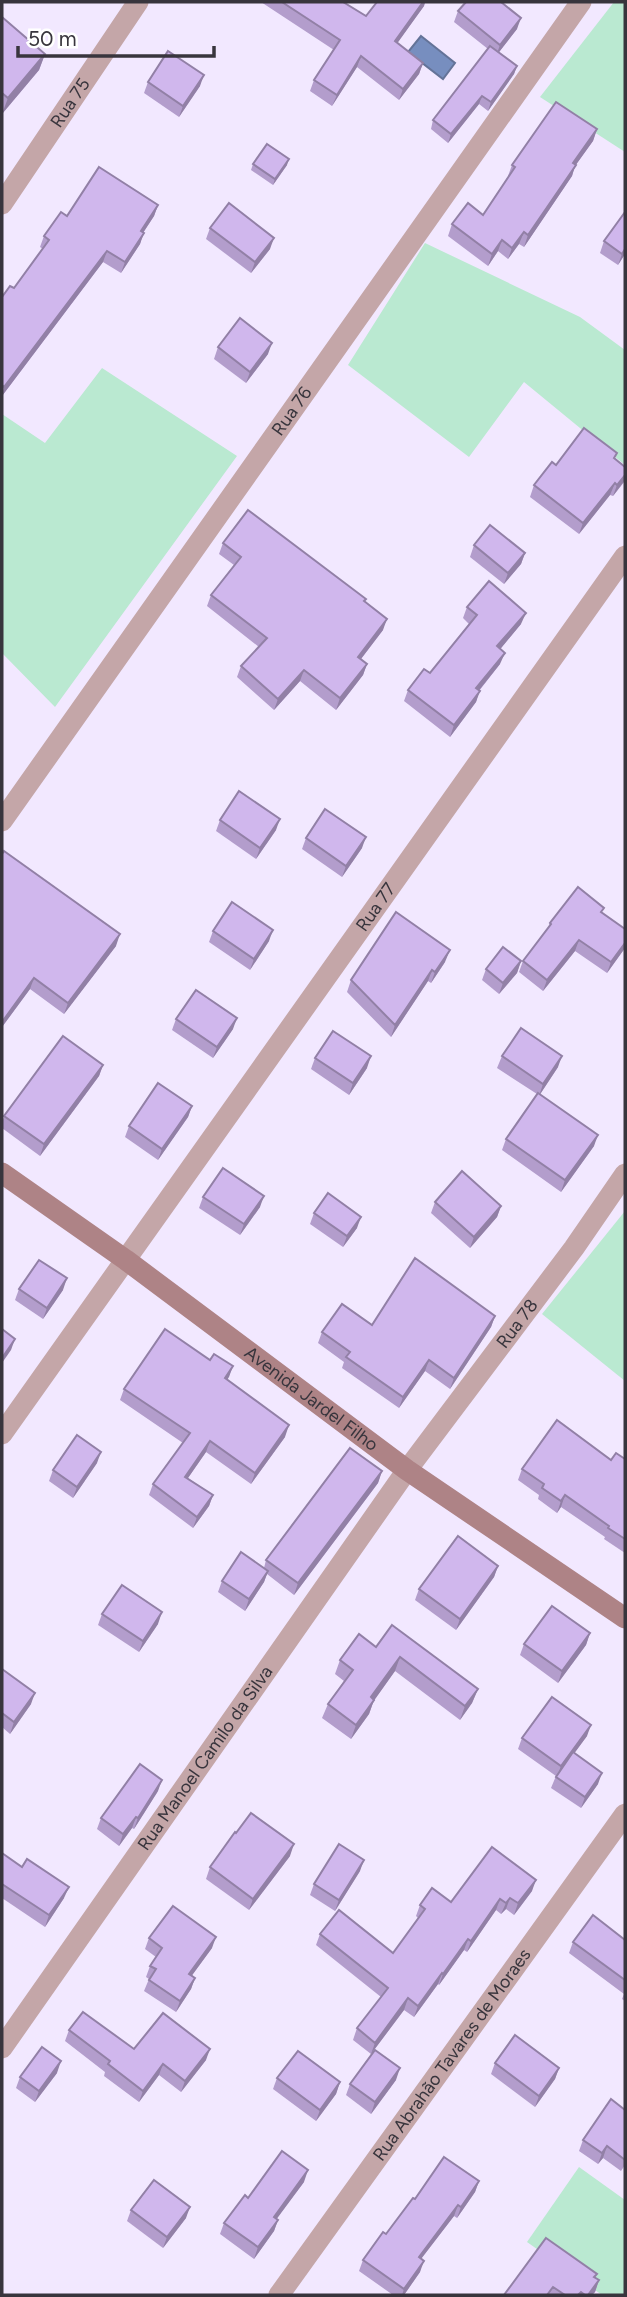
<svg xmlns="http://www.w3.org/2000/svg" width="627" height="2297" font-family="Figtree,sans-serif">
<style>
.green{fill:#bae9d1}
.water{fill:#778ebf;stroke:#647398;stroke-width:2}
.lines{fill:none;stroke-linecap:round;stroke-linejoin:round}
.street{stroke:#c4a6a8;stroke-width:21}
.secondary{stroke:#ae8386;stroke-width:21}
.wall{fill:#b39dcc}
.shaded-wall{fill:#9280a6}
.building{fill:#d0b7ed;stroke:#9280a6;stroke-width:2}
.labels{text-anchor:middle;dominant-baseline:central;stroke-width:7;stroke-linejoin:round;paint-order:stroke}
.street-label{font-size:18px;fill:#38353d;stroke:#fff}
</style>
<rect width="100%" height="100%" fill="#f2e8ff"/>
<g class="green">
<path d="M614 2H625V152L540 97Z"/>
<path d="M425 243 580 317 625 350V465L524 382 469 457 348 365Z"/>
<path d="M102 368 237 456 55 707 2 653V414L45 443Z"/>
<path d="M625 1211V1381L542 1314Z"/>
<path d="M579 2167 625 2200V2295H602L527 2242Z"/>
</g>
<path class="water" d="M421 36 455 63 443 79 408 52Z"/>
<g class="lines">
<g class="street">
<path id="s1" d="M2 204 138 2"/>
<path id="s2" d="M2 821 581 2"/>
<path id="s3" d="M2 1434 625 556"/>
<path id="s4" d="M2 2048 407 1470 574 1248 625 1174"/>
<path id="s5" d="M279 2295 625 1814"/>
</g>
<path class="secondary" id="s6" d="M2 1173 126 1260 407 1470 625 1618"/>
</g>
<g class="wall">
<path d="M261 2H343L366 16 377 2H425L424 6 397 43 423 63 419 74 399 100 357 67 332 106 310 91 314 80 334 50Z"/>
<path d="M458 11 517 29 499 52 517 66 514 74 488 111 479 104 448 143 431 129 433 120 488 49 454 22Z"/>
<path d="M2 17 45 54 39 70 2 114Z"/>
<path d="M148 82 200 86 179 117 144 93Z"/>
<path d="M597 129 593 141 575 166 572 176 524 247 519 244 508 259 498 251 488 266 448 236 452 224 483 215 508 177V176L512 165Z"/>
<path d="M253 164 287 165 273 185 251 170Z"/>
<path d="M158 205 154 216 143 233 140 244 121 273 103 262 2 396V297L14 288 43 249 40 247 44 236 67 216Z"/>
<path d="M625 212V254L618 265 600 253 604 241Z"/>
<path d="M210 228 270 249 251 273 206 239Z"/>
<path d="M218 347 268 354 246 383 214 359Z"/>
<path d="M615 459 625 481 613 496 610 495 579 534 530 497 534 485 556 465Z"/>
<path d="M223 543 365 602 383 630 361 659 367 664 363 675 336 710 300 681 274 710 237 677 241 666 259 647 207 606 211 595 234 565 219 554Z"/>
<path d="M474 545 525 553 521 564 504 584 470 557Z"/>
<path d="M467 607 521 624 500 649V664L479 691 476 702 450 737 404 701 408 690 430 673 469 624 463 618Z"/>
<path d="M220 820 276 830 256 859 216 831Z"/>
<path d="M306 838 362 848 342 877 302 849Z"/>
<path d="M2 854 116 946 64 1014 30 989 2 1027Z"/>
<path d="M602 913 625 929V948L607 973 575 951 543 991 519 972 523 961 548 928 550 923Z"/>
<path d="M213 931 269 941 250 970 209 942Z"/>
<path d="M521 961 517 973 499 994 482 980 486 969Z"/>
<path d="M445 962 431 983 428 981 391 1037 347 992 351 980Z"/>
<path d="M176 1019 233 1029 213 1058 172 1030Z"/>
<path d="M502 1056 558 1067 540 1094 594 1146 561 1192 502 1150 506 1139 537 1094 497 1068Z"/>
<path d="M315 1058 367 1068 349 1095 311 1069Z"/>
<path d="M103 1065 99 1076 40 1156 2 1128V1123L4 1116Z"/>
<path d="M192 1106 188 1117 158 1160 125 1137 129 1126Z"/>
<path d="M203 1197 260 1207 240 1235 199 1208Z"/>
<path d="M435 1202 501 1206 497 1217 470 1248 431 1213Z"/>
<path d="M314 1213 357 1228 343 1247 310 1224Z"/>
<path d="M19 1289 63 1290 43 1319 15 1300Z"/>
<path d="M495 1316 491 1327 450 1389 425 1371 399 1408 342 1368 344 1362 318 1343 322 1332 372 1325Z"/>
<path d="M210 1360 233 1366 227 1380 285 1437 251 1484 206 1452 188 1478 213 1495 209 1506 193 1528 149 1495 153 1484 183 1443 120 1400 124 1389Z"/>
<path d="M625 1459V1553L604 1539 605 1537 561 1507 557 1513 538 1499 539 1495 518 1480 522 1469Z"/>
<path d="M97 1463 73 1498 49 1481 53 1470Z"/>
<path d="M382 1471 378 1483 294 1595 267 1574 264 1582 245 1611 218 1592 222 1581 264 1568 266 1560Z"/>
<path d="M498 1566 494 1577 456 1630 415 1600 419 1589Z"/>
<path d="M102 1614 158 1624 139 1652 98 1625Z"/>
<path d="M590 1633 586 1645 558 1683 520 1655 524 1644Z"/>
<path d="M376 1647 478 1689 472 1703 460 1720 395 1671 374 1700 369 1714 351 1739 322 1718 328 1704 344 1681 335 1674 340 1660Z"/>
<path d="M2 1669 31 1704 10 1734 2 1727Z"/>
<path d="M587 1736 574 1753 598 1784 581 1808 551 1788 556 1776 518 1749 522 1738Z"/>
<path d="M158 1791 134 1829 132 1828 119 1846 97 1829 101 1818Z"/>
<path d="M2 1853 64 1898 45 1927 2 1898Z"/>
<path d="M290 1856 249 1910 206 1879 210 1867Z"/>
<path d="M360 1871 335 1911 310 1895 314 1884Z"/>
<path d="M532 1891 514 1915 506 1909 501 1914 496 1910 467 1952 464 1950 439 1985 438 1984 414 2017 404 2010 371 2054 353 2040 357 2028 381 1997 316 1945 320 1934 393 1953 418 1918 416 1916 420 1905Z"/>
<path d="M149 1938 212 1948 192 1975 195 1978 191 1989 176 2012 144 1991 149 1979 146 1977 150 1966 156 1957 145 1949Z"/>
<path d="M625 1940V2001L622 1999 624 1994 569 1953 573 1942Z"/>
<path d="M69 2030 134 2049 206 2060 181 2092 159 2075 139 2102 104 2076 105 2072 65 2041Z"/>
<path d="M495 2063 559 2068 555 2079 535 2107 491 2074Z"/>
<path d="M57 2073 35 2102 16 2088 20 2077Z"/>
<path d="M277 2078 340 2082 336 2094 316 2121 273 2089Z"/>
<path d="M396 2080 371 2114 346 2095 350 2084Z"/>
<path d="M625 2110V2165L621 2171 603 2158 598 2164 579 2151 583 2140Z"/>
<path d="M479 2181 475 2192 457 2218 454 2216 421 2259 420 2272 404 2295H393L359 2271 363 2260 386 2234 415 2199Z"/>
<path d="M304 2182 276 2219 278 2220 274 2231 254 2259 220 2234 224 2223 248 2198Z"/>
<path d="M131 2210 186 2218 163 2248 127 2221Z"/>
<path d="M597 2274 595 2278 599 2280 595 2292 592 2295H504Z"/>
</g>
<g class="shaded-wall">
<path d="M423 2H425L424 6 391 52 395 41Z"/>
<path d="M521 18 517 29 496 56 500 45Z"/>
<path d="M45 54 39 70 2 114 8 98Z"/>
<path d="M361 56 357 67 332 106 337 95Z"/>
<path d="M423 63 419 74 399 100 403 89Z"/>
<path d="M517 66 514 74 488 111 491 102Z"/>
<path d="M204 75 200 86 179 117 183 106Z"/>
<path d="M482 96 479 104 448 143 451 134Z"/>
<path d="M597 129 593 141 575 166 572 176 524 247 528 235 573 163Z"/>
<path d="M289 159 287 165 273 185 275 179Z"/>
<path d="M158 205 154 216 137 242 141 231Z"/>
<path d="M524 232 519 244 508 259 512 248Z"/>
<path d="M144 233 140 244 121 273 125 262Z"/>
<path d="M274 238 270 249 251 273 255 262Z"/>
<path d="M502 240 498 251 488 266 492 254Z"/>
<path d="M625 249V254L618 265 622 254Z"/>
<path d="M107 251 103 262 2 396 4 387Z"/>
<path d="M272 343 268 354 246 383 250 372Z"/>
<path d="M625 475V480L613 496 617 485Z"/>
<path d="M615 483 610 495 579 534 583 523Z"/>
<path d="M525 553 521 564 504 584 508 573Z"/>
<path d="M526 613 521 624 493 658 497 646Z"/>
<path d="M387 619 383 630 354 668 358 657Z"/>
<path d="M505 653 500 664 472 699 476 688Z"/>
<path d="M367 664 363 675 336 710 340 698Z"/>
<path d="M304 670 300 681 274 710 278 699Z"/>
<path d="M480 691 476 702 450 737 454 725Z"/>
<path d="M280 819 276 830 256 859 260 848Z"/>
<path d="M366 837 362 848 342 877 346 866Z"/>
<path d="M273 930 269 941 250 970 254 959Z"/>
<path d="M120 934 116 946 64 1014 68 1003Z"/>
<path d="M579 940 575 951 543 991 547 980Z"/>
<path d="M625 943V948L607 973 611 962Z"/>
<path d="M450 950 445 962 431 983 435 972Z"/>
<path d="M521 961 517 973 499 994 503 983Z"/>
<path d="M432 970 428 981 391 1037 395 1025Z"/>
<path d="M34 978 30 989 2 1027V1022Z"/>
<path d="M237 1018 233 1029 213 1058 217 1047Z"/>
<path d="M371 1056 367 1068 349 1095 353 1083Z"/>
<path d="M562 1056 558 1067 539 1096 543 1084Z"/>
<path d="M103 1065 99 1076 40 1156 44 1144Z"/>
<path d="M192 1106 188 1117 158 1160 162 1149Z"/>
<path d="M598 1135 594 1146 561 1192 565 1180Z"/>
<path d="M264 1196 260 1207 240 1235 244 1224Z"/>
<path d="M501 1206 497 1217 470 1248 474 1237Z"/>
<path d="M361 1217 357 1228 343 1247 347 1236Z"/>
<path d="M67 1278 63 1290 43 1319 47 1308Z"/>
<path d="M495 1316 491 1327 450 1389 454 1378Z"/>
<path d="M15 1339 11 1350 2 1363V1358Z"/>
<path d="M429 1360 425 1371 399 1408 403 1397Z"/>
<path d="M233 1366 229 1377 221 1389 225 1378Z"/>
<path d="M289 1425 285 1437 251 1484 255 1473Z"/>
<path d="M210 1441 206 1452 181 1488 185 1477Z"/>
<path d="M101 1452 97 1463 73 1498 77 1487Z"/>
<path d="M382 1471 378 1483 294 1595 298 1583Z"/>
<path d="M213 1495 209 1506 193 1528 197 1517Z"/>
<path d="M565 1495 561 1507 557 1513 561 1501Z"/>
<path d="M498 1566 494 1577 456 1630 460 1619Z"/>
<path d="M268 1571 264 1582 245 1611 249 1599Z"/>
<path d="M162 1612 158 1624 139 1652 143 1641Z"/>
<path d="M590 1633 586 1645 558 1683 562 1671Z"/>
<path d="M400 1657 395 1671 366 1712 371 1697Z"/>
<path d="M478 1689 472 1703 460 1720 465 1706Z"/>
<path d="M35 1693 31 1704 10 1734 14 1722Z"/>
<path d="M374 1700 369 1714 351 1739 356 1725Z"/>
<path d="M591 1725 587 1736 557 1777 561 1766Z"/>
<path d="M602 1773 598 1784 581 1808 585 1797Z"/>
<path d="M162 1780 158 1791 134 1829 138 1818Z"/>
<path d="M136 1817 132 1828 119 1846 123 1834Z"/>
<path d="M294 1844 290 1856 249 1910 253 1899Z"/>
<path d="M364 1860 360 1871 335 1911 339 1900Z"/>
<path d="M536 1880 532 1891 514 1915 518 1903Z"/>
<path d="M69 1887 64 1898 45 1927 49 1915Z"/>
<path d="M510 1898 506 1909 501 1914 506 1903Z"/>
<path d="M500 1899 496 1910 467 1952 471 1941Z"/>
<path d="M216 1937 212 1948 185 1985 189 1974Z"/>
<path d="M468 1939 464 1950 439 1985 443 1974Z"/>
<path d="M442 1973 438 1984 414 2017 418 2006Z"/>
<path d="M195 1978 191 1989 176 2012 180 2001Z"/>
<path d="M408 1998 404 2010 371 2054 375 2043Z"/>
<path d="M210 2049 206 2060 181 2092 185 2081Z"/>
<path d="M61 2061 57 2073 35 2102 39 2091Z"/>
<path d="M163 2064 159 2075 139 2102 143 2091Z"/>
<path d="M400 2068 396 2080 371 2114 375 2102Z"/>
<path d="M559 2068 555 2079 535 2107 539 2096Z"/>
<path d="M340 2082 336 2094 316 2121 320 2110Z"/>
<path d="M607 2146 603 2158 598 2164 602 2153Z"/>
<path d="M308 2170 304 2182 270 2228 274 2217Z"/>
<path d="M479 2181 475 2192 457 2218 461 2207Z"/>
<path d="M458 2205 454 2216 414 2268 419 2257Z"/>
<path d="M190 2207 186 2218 163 2248 167 2237Z"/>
<path d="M278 2220 274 2231 254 2259 258 2247Z"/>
<path d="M424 2261 420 2272 404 2295H402L404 2289Z"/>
<path d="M599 2280 595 2292 592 2295H588Z"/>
</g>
<g class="building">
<path d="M282 2H343L366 16 377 2H423L395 41 423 63 403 89 361 56 337 95 314 80 340 40Z"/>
<path d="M466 2H501L521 18 500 45 458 11Z"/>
<path d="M2 17 45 54 8 98 2 93Z"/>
<path d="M490 46 517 66 491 102 482 96 451 134 433 120Z"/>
<path d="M168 51 204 75 183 106 148 82Z"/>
<path d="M556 102 597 129 573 163 576 165 528 235 524 232 512 248 502 240 492 254 452 224 468 203 483 215 515 167 512 165Z"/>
<path d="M267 144 289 159 275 179 253 164Z"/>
<path d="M99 167 158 205 141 231 144 233 125 262 107 251 4 387 2 385V297L10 286 14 288 49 240 44 236 61 212 67 216Z"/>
<path d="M229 203 274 238 255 262 210 228Z"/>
<path d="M625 212V249L622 254 604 241Z"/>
<path d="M240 318 272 343 250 372 218 347Z"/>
<path d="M584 428 617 453 614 458 625 467V475L617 485 615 483 583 523 534 485 552 462 556 465Z"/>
<path d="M248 510 366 599 364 601 387 619 358 657 367 664 340 698 304 670 278 699 241 666 267 638 211 595 241 557 223 543Z"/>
<path d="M490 525 525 553 508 573 474 545Z"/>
<path d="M489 581 526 613 497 646 505 653 476 688 480 691 454 725 408 690 424 669 430 673 477 615 467 607Z"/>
<path d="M239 791 280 819 260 848 220 820Z"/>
<path d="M325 809 366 837 346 866 306 838Z"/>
<path d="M4 851 120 934 68 1003 34 978 2 1022V854Z"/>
<path d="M578 887 604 908 601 912 625 929V943L611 962 579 940 547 980 523 961 551 924 550 923Z"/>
<path d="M232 902 273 930 254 959 213 931Z"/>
<path d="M396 912 450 950 435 972 432 970 395 1025 351 980Z"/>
<path d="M503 947 521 961 503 983 486 969Z"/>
<path d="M196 990 237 1018 217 1047 176 1019Z"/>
<path d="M521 1028 562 1056 543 1084 502 1056Z"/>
<path d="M333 1031 371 1056 353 1083 315 1058Z"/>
<path d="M63 1036 103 1065 44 1144 4 1116Z"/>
<path d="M158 1083 192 1106 162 1149 129 1126Z"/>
<path d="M538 1093 598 1135 565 1180 506 1139Z"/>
<path d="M223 1168 264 1196 244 1224 203 1197Z"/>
<path d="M462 1171 501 1206 474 1237 435 1202Z"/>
<path d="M328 1193 361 1217 347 1236 314 1213Z"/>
<path d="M415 1258 495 1316 454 1378 429 1360 403 1397 346 1357 350 1352 322 1332 342 1304 372 1325Z"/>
<path d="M39 1260 67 1278 47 1308 19 1289Z"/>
<path d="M2 1329 15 1339 2 1358Z"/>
<path d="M165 1329 210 1360 214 1354 233 1366 225 1378 289 1425 255 1473 210 1441 185 1477 213 1495 197 1517 153 1484 190 1433 124 1389Z"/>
<path d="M557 1420 611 1460 616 1453 625 1459V1539L608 1528 609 1526 565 1495 561 1501 542 1488 544 1484 522 1469Z"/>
<path d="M77 1435 101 1452 77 1487 53 1470Z"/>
<path d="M350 1448 382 1471 298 1583 266 1560Z"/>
<path d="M458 1536 498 1566 460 1619 419 1589Z"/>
<path d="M241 1552 268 1571 249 1599 222 1581Z"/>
<path d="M122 1585 162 1612 143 1641 102 1614Z"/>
<path d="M552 1606 590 1633 562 1671 524 1644Z"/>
<path d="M392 1625 478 1689 465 1706 400 1657 371 1697 374 1700 356 1725 328 1704 353 1670 340 1660 359 1634 376 1647Z"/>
<path d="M2 1669 35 1693 14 1722 2 1713Z"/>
<path d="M552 1697 591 1725 561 1766 522 1738Z"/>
<path d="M573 1752 602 1773 585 1797 556 1777Z"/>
<path d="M140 1764 162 1780 138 1818 136 1817 123 1834 101 1818Z"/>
<path d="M251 1813 294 1844 253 1899 210 1867 235 1832 236 1833Z"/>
<path d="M339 1844 364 1860 339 1900 314 1884Z"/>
<path d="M492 1847 536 1880 518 1903 510 1898 506 1903 500 1899 471 1941 468 1939 443 1974 442 1973 418 2006 408 1998 375 2043 357 2028 388 1988 320 1934 339 1910 393 1953 425 1909 420 1905 432 1888 451 1902Z"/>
<path d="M2 1853 22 1867 27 1859 69 1887 49 1915 2 1884Z"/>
<path d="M173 1906 216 1937 189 1974 195 1978 180 2001 149 1980 156 1969 150 1966 162 1948 149 1938Z"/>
<path d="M593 1915 625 1940V1980L573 1942Z"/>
<path d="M83 2012 134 2049 163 2013 210 2049 185 2081 163 2064 143 2091 108 2064 110 2061 69 2030Z"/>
<path d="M515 2035 559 2068 539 2096 495 2063Z"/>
<path d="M42 2047 61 2061 39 2091 20 2077Z"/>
<path d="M375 2050 400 2068 375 2102 350 2084Z"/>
<path d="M298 2051 340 2082 320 2110 277 2078Z"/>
<path d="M611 2099 625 2110V2160L607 2146 602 2153 583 2140Z"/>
<path d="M282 2151 308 2170 274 2217 278 2220 258 2247 224 2223 245 2195 248 2198Z"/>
<path d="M444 2157 479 2181 461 2207 458 2205 419 2257 424 2261 404 2289 363 2260 383 2232 386 2234 413 2198 415 2199Z"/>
<path d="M154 2180 190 2207 167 2237 131 2210Z"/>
<path d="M546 2238 597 2274 594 2277 599 2280 588 2295H585L581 2292 578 2295H565L553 2287 547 2295H504Z"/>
</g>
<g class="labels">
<g class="street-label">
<text stroke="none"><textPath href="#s1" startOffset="122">Rua 75</textPath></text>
<text stroke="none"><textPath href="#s2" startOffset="502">Rua 76</textPath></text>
<text stroke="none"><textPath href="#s3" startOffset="646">Rua 77</textPath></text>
<text stroke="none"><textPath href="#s4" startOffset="889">Rua 78</textPath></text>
<text stroke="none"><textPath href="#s6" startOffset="383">Avenida Jardel Filho</textPath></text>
<text stroke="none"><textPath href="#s4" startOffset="354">Rua Manoel Camilo da Silva</textPath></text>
<text stroke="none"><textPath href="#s5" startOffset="296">Rua Abrahão Tavares de Moraes</textPath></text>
</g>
</g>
<rect width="627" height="2297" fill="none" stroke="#38353d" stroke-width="7"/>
<path d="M18 46v10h196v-10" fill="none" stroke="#38353d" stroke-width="3.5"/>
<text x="28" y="46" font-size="21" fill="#38353d" stroke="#ffffff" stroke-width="5" paint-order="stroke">50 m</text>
</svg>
